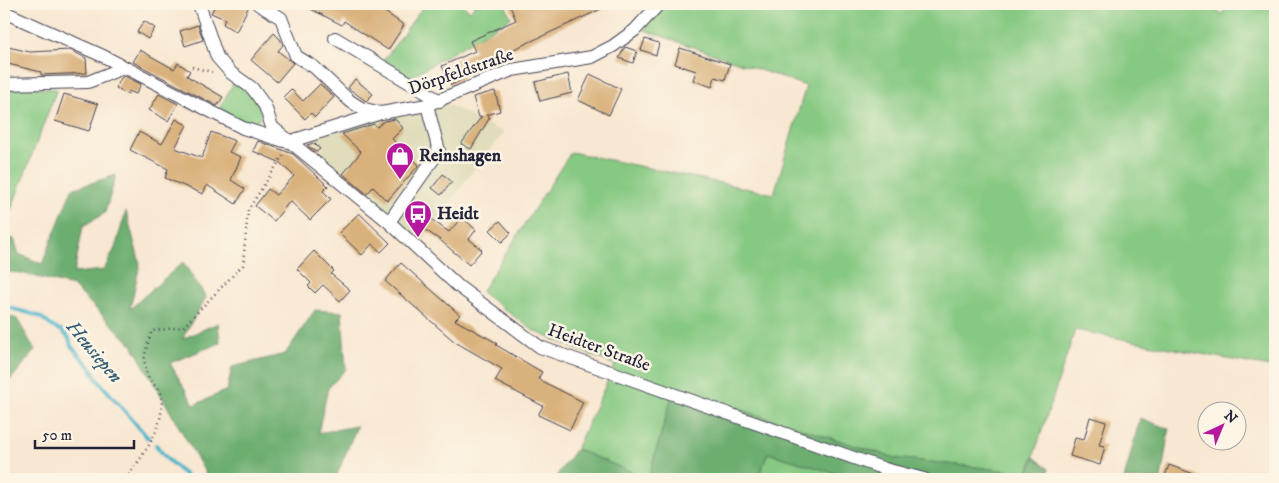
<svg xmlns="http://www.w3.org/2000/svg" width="1279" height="483" font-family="'IM FELL DW Pica',serif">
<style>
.built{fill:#dfddbb}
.green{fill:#86c982;stroke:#54765e}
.forest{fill:#6cad70;stroke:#476856}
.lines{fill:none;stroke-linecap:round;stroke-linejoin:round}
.stream{stroke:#4db6cc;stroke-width:4}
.building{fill:#d9b17c}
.minor-casing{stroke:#424052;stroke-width:14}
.path{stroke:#424052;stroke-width:2.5;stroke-dasharray:1 4;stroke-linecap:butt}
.minor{stroke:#fff;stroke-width:12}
.labels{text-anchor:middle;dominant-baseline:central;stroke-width:5;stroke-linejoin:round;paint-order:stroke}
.street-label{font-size:18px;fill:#22223b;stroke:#fcf5e5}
.poi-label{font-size:18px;font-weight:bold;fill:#22223b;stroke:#fcf5e5;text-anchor:start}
.water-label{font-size:19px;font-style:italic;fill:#335d75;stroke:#fcf5e5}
</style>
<rect width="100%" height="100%" fill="#fcf5e5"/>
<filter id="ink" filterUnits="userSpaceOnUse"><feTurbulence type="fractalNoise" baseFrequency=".02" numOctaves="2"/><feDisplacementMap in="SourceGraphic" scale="10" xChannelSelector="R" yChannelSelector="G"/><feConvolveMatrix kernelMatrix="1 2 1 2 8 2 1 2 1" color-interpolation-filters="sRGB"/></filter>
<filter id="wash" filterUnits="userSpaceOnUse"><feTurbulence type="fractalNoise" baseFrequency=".0096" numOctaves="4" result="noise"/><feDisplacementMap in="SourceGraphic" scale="20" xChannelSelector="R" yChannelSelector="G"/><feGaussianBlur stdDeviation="1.12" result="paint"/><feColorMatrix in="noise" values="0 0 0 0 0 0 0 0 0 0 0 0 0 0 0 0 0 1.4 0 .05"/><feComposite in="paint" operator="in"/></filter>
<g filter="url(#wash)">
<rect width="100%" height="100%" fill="#f8e7d1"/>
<path class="built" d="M445 103 504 133 483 157 422 241 316 158 323 149 312 137Z"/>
<g class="green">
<path d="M425 4H460L471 11 475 4H505L511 18 409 78 381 64Z"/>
<path d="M666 4H1216L1215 11 1223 14 1225 4H1275V368L1075 330 1028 473 895 458 674 389 648 479 576 449 615 365 534 331 481 292 571 152 774 194 806 86 644 30Z"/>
<path d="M234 82C247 87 259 102 262 115L255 123H246L218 111Z"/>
<path d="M4 86 57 89 4 228Z"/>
<path d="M768 453 854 479H757Z"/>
</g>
<g class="forest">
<path d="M116 175 105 213 83 226 74 273 104 270 115 248 126 211 140 264 130 309 183 262 206 297 182 339 218 323 220 343 170 363 194 405 227 390 232 367 285 354 315 310 342 312 346 369 328 388 318 433 357 426 336 477 338 479H209L132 345 73 286 21 273 4 272V235L14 239 19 254 42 264 72 189Z"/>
<path d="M4 314 17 319 35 350 4 388Z"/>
<path d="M674 389 895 458 1028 473 1034 457 1049 469 1047 479H854L768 453 757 479H648Z"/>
<path d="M1140 418 1169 429 1161 479H1124Z"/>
<path d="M576 449 648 479H556L559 472Z"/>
</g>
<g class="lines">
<g class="stream">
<path d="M4 305C15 311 26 311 38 316 46 319 51 329 61 330L69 338 71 346 91 368 96 378 148 438"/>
<path d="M156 445 166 458 190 479"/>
</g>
</g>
<g id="blocks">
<g class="building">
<path d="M216 4H250L236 32 223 24 225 19 211 13Z"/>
<path d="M301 4H373L404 25 388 50 344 21 342 25Z"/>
<path d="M509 4H612L460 74 463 79 451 85 442 66 475 51 470 41 516 20Z"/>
<path d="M144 21 155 28 148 39 137 32Z"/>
<path d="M198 25 203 40 185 46 180 31Z"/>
<path d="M274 33 280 39 283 45 278 51 293 63 277 82 251 60Z"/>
<path d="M645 39 659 43 656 55 641 50Z"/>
<path d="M4 46 30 52 70 50 86 58 87 73 41 75V72L4 63Z"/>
<path d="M625 47 637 51 633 63 619 58Z"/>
<path d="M680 48 730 64 725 80 715 77 712 87 693 80 696 71 675 64Z"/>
<path d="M140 50 174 69 178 63 190 71 187 76 223 97 217 106 133 62Z"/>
<path d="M568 74 572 93 540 101 535 82Z"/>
<path d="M590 74 621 89 609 115 578 100Z"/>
<path d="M124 76 141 84 136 94 129 91 128 94 116 88 121 78Z"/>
<path d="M355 79 373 94 366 101 348 88Z"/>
<path d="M320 84 334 97 315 117 311 113 305 119 283 97 291 89 303 101Z"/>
<path d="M495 91 500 111 486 115 490 117 471 149 461 144 482 116 479 117 473 97Z"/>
<path d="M64 94 98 104 89 131 55 121Z"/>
<path d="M159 94 178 104 168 121 149 110Z"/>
<path d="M176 119 187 125 175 148 202 158 211 132 235 141 229 152 241 157 231 180 245 189 236 204 207 185 203 194 165 178 168 169 130 150 139 132 162 144Z"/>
<path d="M395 119 403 128 392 139 419 165 387 201 373 187 367 194 343 174 361 152 342 134 374 124 377 127 384 121Z"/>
<path d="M258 141 293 154 328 186 323 191 331 199 310 220 290 201 274 221 255 206 268 189 276 195 294 176 279 162 253 151Z"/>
<path d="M314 143 320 149 316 152 307 145Z"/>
<path d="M443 174 452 182 441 195 432 188Z"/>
<path d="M413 206 449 232 462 217 476 230 469 239 482 250 469 265 440 240 405 216Z"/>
<path d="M359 213 390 243 381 252 372 244 362 255 339 233Z"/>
<path d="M500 221 511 233 502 242 490 230Z"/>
<path d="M314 251 334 271 331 274 350 290 340 301 323 285 315 293 308 286 311 283 297 269Z"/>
<path d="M401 263 460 315 455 320 497 343 496 345 542 372 538 379 583 402 570 430 538 415 543 406 495 381 502 369 455 342 385 281Z"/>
<path d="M1090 417 1106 422 1099 445 1105 446 1100 465 1070 456 1075 438 1084 440Z"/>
<path d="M1169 465 1205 478V479H1164Z"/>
</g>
</g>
</g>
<g filter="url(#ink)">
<use href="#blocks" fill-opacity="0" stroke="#424052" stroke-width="1"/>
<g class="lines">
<g class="minor-casing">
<g id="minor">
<path d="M199 4 217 57 231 73 252 88 265 106 272 127 389 222 458 286 540 347 885 469 924 479"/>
<path d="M258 4 281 18 296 56 314 67 350 101 361 108 381 113"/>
<path d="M4 12 103 56 243 128 284 141"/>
<path d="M335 38 440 101"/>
<path d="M4 84 88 82 123 68"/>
<path d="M288 142 381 113 427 105 512 70 592 57 613 46 635 30 659 4"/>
<path d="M389 222 439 151 427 105"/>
</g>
</g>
<g class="path">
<path d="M192 67 212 72"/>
<path d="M126 479C143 454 166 428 161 395 160 389 153 385 150 380 140 363 146 348 152 331L183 327 243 265 248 210 284 154"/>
</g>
<use href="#minor" class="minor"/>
</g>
</g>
<defs>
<g id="shop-pin" transform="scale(1.4375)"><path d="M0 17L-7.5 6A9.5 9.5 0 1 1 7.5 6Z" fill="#b5179e" stroke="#fcf5e5"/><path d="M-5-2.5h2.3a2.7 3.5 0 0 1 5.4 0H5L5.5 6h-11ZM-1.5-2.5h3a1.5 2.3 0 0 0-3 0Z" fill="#fff"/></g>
<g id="bus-pin" transform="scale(1.4375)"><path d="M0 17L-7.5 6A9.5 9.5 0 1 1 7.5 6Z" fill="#b5179e" stroke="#fcf5e5"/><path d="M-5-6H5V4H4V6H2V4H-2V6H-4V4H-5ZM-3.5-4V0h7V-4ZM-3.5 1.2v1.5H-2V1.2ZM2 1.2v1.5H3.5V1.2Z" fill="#fff"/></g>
</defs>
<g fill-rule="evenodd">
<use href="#shop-pin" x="400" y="156"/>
<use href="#bus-pin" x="418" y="214"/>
</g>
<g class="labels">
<g class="street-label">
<text transform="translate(461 72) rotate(-19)">Dörpfeldstraße</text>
<text transform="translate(599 348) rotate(20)">Heidter Straße</text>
</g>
<g class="poi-label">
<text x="419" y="156">Reinshagen</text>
<text x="437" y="214">Heidt</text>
</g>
<g class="water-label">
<text transform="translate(94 352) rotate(50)">Heusiepen</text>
</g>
</g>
<rect width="1279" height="483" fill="none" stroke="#fcf5e5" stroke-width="20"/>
<g transform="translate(1222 426) rotate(44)"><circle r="24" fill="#fcf5e5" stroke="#a5a1a1"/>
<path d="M0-4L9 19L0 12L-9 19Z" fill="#b5179e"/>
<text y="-8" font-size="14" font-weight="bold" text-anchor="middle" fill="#22223b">N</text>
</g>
<path d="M35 440v8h99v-8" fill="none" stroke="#22223b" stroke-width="2.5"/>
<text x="42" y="440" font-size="15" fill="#22223b" stroke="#fcf5e5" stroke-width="4" paint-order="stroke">50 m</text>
</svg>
